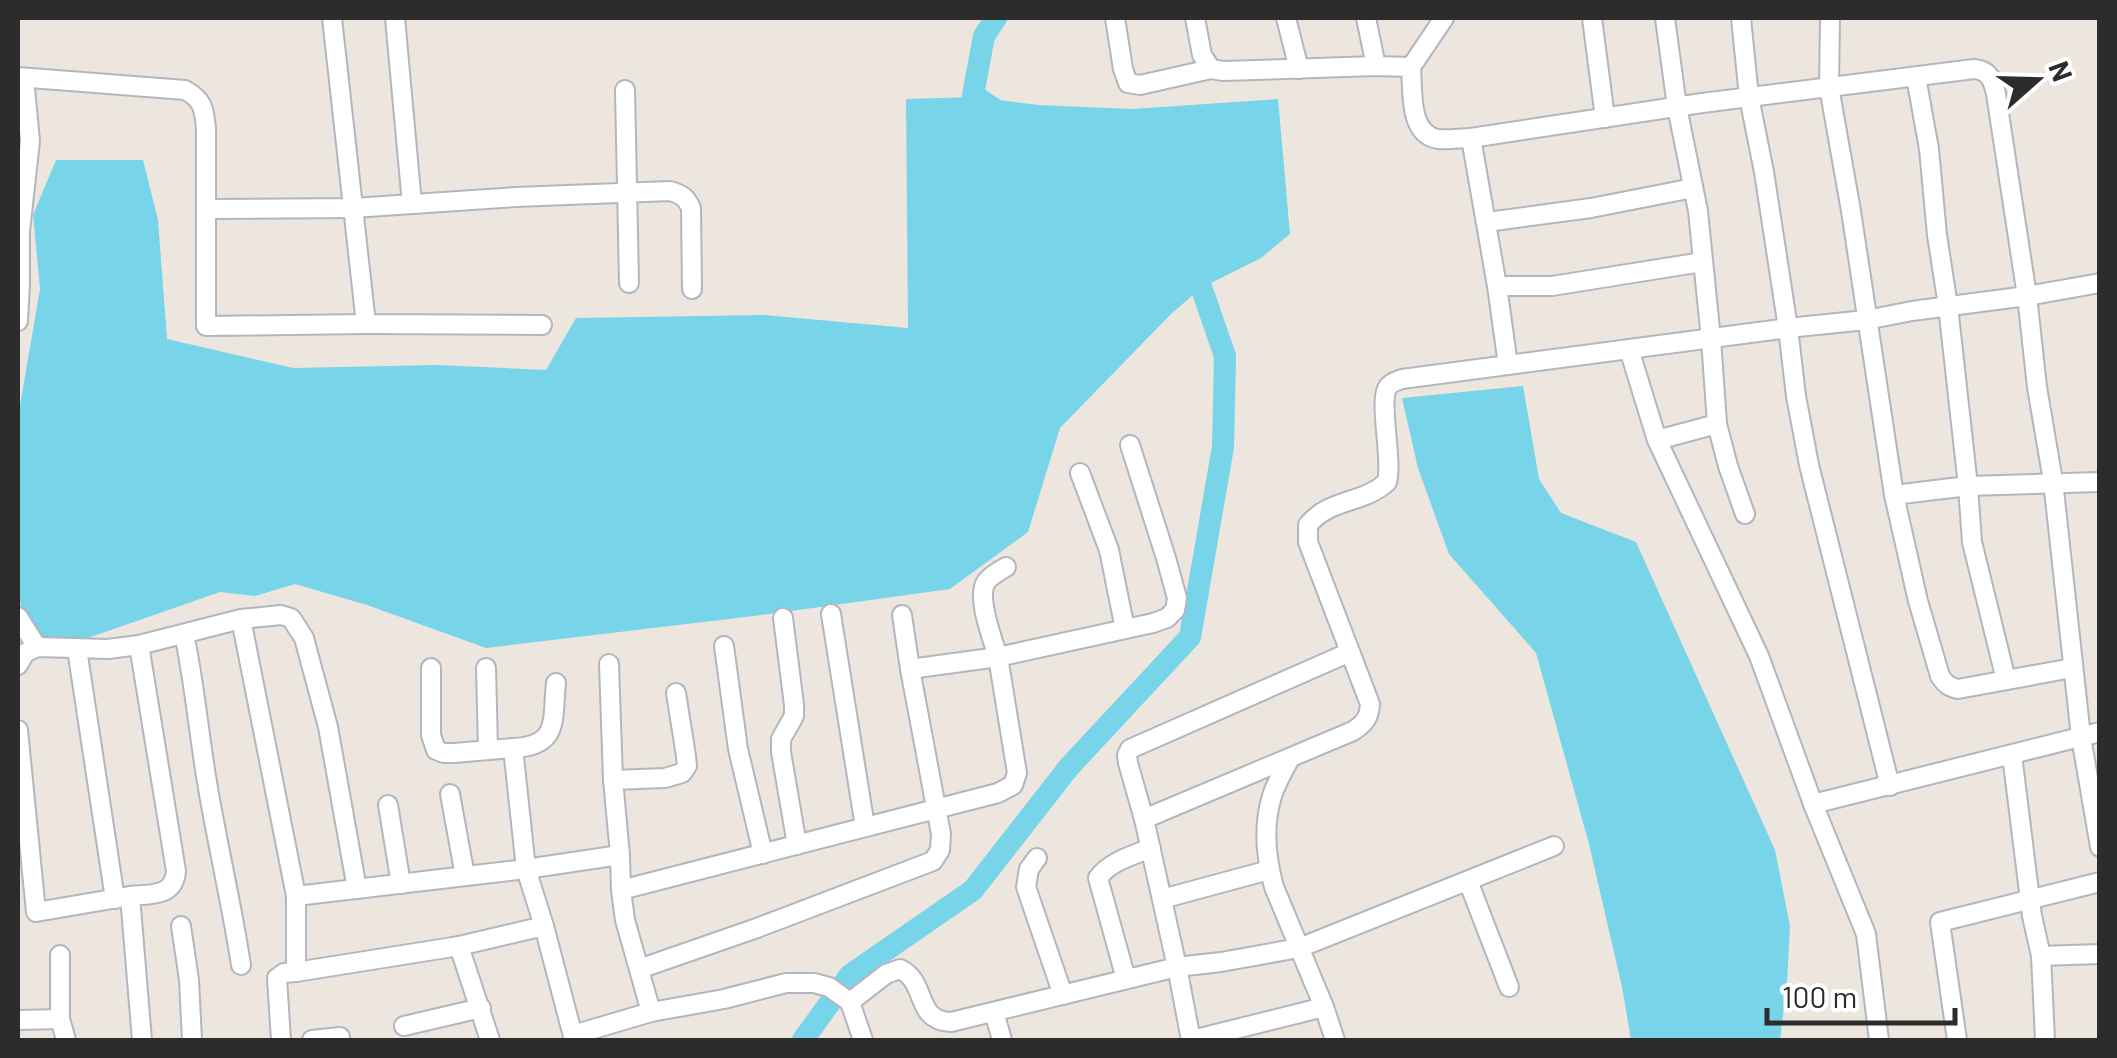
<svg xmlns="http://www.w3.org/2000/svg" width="2117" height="1058" font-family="Barlow,sans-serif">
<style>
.water{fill:#78d4e8}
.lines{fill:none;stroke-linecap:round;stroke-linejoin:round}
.river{stroke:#78d4e8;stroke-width:22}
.minor-casing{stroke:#b2b6be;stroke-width:22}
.minor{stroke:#fff;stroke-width:18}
</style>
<rect width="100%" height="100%" fill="#ede6df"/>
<g class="water">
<path d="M975 97 1038 105 1132 109 1278 99 1290 234 1261 258 1201 288 1171 314 1060 428 1028 532 950 589 754 616 486 648 367 605 295 584 255 596 220 592 85 639H43L21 607 18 589V417L40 289 33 215 56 160H143L158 220 167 339 293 368 438 365 546 370 576 318 764 315 908 328 906 99Z"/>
<path d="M1523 386 1539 479 1561 513 1636 542 1775 850 1790 926 1787 982 1780 1040H1631L1622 987 1589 844 1536 653 1449 554 1418 468 1402 398Z"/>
</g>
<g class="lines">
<g class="river">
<path d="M996 18 984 36 973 95 997 111"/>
<path d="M803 1040 850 975 973 890 1069 767 1190 637 1223 447 1225 356 1197 275 1185 263"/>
</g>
<g class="minor-casing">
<g id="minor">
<path d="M332 18 366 324 542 325"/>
<path d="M395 18 412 204"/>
<path d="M1115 18 1123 69 1128 83 1140 85 1211 69"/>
<path d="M1195 18 1202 55 1211 69 1223 71 1376 66 1411 67C1413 90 1408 134 1438 139 1448 140 1461 138 1471 138L1702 103 1974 69C1989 70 1993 80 1996 94L2027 296 2100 283"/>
<path d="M1286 18 1299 69"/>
<path d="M1366 18 1376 66"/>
<path d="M1592 18 1605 118"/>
<path d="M1665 18 1677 107 1698 211 1711 339 1717 424 1728 466 1745 514"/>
<path d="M1741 18 1749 97 1764 172 1788 328 1796 396 1809 465 1890 786"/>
<path d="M1830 18 1829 87 1851 211 1894 495"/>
<path d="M1411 67 1444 18"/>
<path d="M18 77 185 90C203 100 204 108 206 128V326L366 324"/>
<path d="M1916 77 1929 149 1937 235 1948 306 1968 486 1972 542 2006 680"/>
<path d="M625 90 629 283"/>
<path d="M1471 138 1497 286 1508 365"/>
<path d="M208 209 353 208 516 197 670 191C681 194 686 197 691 208L692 289"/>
<path d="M1487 222 1591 208 1693 188"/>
<path d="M1497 286H1552L1702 262"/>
<path d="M18 321 20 284V231L30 141 24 78"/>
<path d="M1629 349 1657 440 1759 656 1813 804 1866 934 1879 1040"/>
<path d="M1657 440 1717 424"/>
<path d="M1080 473 1109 550 1125 629"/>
<path d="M831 614 865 827"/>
<path d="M902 615 910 669"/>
<path d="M18 617 37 647"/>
<path d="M783 618 794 705V716L781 739V752L797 845"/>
<path d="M241 619 296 896V972L459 946 544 926"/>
<path d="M184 634C195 685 199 737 208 788 218 847 232 906 241 965"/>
<path d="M724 646 738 749 763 854"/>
<path d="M77 649 115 899"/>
<path d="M609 664 613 780 620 855"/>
<path d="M18 665 25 653 37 647 108 649 139 645 241 619 281 615 291 618 304 638 328 727 357 889"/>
<path d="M431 668V735L436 750 444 753H454L513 748"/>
<path d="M486 668 488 749"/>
<path d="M2072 668 1958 689C1949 687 1945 684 1940 676L1918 601 1894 495 1968 486 2100 482"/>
<path d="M556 683C552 720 560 746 513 748L526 869 620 855 621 890 998 793 1013 785 1017 773 998 657 1153 623 1167 618 1175 610 1177 598 1166 558 1130 445"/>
<path d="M18 730 36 912 130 896 142 1040"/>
<path d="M2012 755 2032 916 2041 956 2045 1040"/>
<path d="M1290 758C1284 770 1276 783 1272 796 1263 825 1266 858 1274 887L1324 1007 1335 1040"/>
<path d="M613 780 665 778 682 773 687 766 686 756 676 693"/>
<path d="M450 794 465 876"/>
<path d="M1813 804 2100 732"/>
<path d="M388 805 401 884"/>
<path d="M1144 819 1353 731C1365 723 1369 718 1370 704L1308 542V525C1330 498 1363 504 1387 482 1393 459 1378 400 1388 387 1391 382 1397 381 1402 379L1788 328 1866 320 1912 311 2027 296 2037 387 2053 481 2081 737 2100 847"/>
<path d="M1037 858 1029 869 1026 887 1063 995"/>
<path d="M1468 881 1509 987"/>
<path d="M130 896C151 894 174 897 176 871L139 645"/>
<path d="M296 896 526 869 544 926 574 1040"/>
<path d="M1162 899 1269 870"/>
<path d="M181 926 189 980 192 1040"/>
<path d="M459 946 490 1040"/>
<path d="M60 955V1019L66 1040"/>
<path d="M2041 956 2100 954"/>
<path d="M639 969 757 928 933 861 940 850 941 834 910 669 998 657C993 640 976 598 986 582 991 575 999 571 1006 567"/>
<path d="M1126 979 1098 878C1109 862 1133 855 1151 848"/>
<path d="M850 1002 863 1040"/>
<path d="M651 1012 724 999 786 983H814L829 987 850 1002 886 974 900 969C928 982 914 1021 951 1022L1177 967 1144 819 1128 763 1127 755 1130 749 1350 652"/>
<path d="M994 1012 1002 1040"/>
<path d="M18 1020 60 1019"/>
<path d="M404 1026 481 1008"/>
<path d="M573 1035 651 1012 625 920 621 890"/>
<path d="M281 1040 277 978 284 973 296 972"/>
<path d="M312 1040 340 1037V1040"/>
<path d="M1191 1040 1177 967 1221 962 1299 948 1554 846"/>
<path d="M1192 1040 1324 1007"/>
<path d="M1957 1040 1940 922 2100 882"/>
</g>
</g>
<use href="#minor" class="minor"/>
</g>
<rect width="2117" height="1058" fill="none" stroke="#2c2c2c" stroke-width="40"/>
<g transform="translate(2037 80) rotate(70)" stroke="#ffffff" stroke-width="8" paint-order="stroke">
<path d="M0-8L18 38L0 25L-18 38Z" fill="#2c2c2c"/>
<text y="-15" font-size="28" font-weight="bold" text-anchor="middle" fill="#2c2c2c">N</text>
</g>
<path d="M1767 1008v15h188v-15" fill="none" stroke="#2c2c2c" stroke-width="5"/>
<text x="1782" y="1008" font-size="30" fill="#2c2c2c" stroke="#ffffff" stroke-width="8" paint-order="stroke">100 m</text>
</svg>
